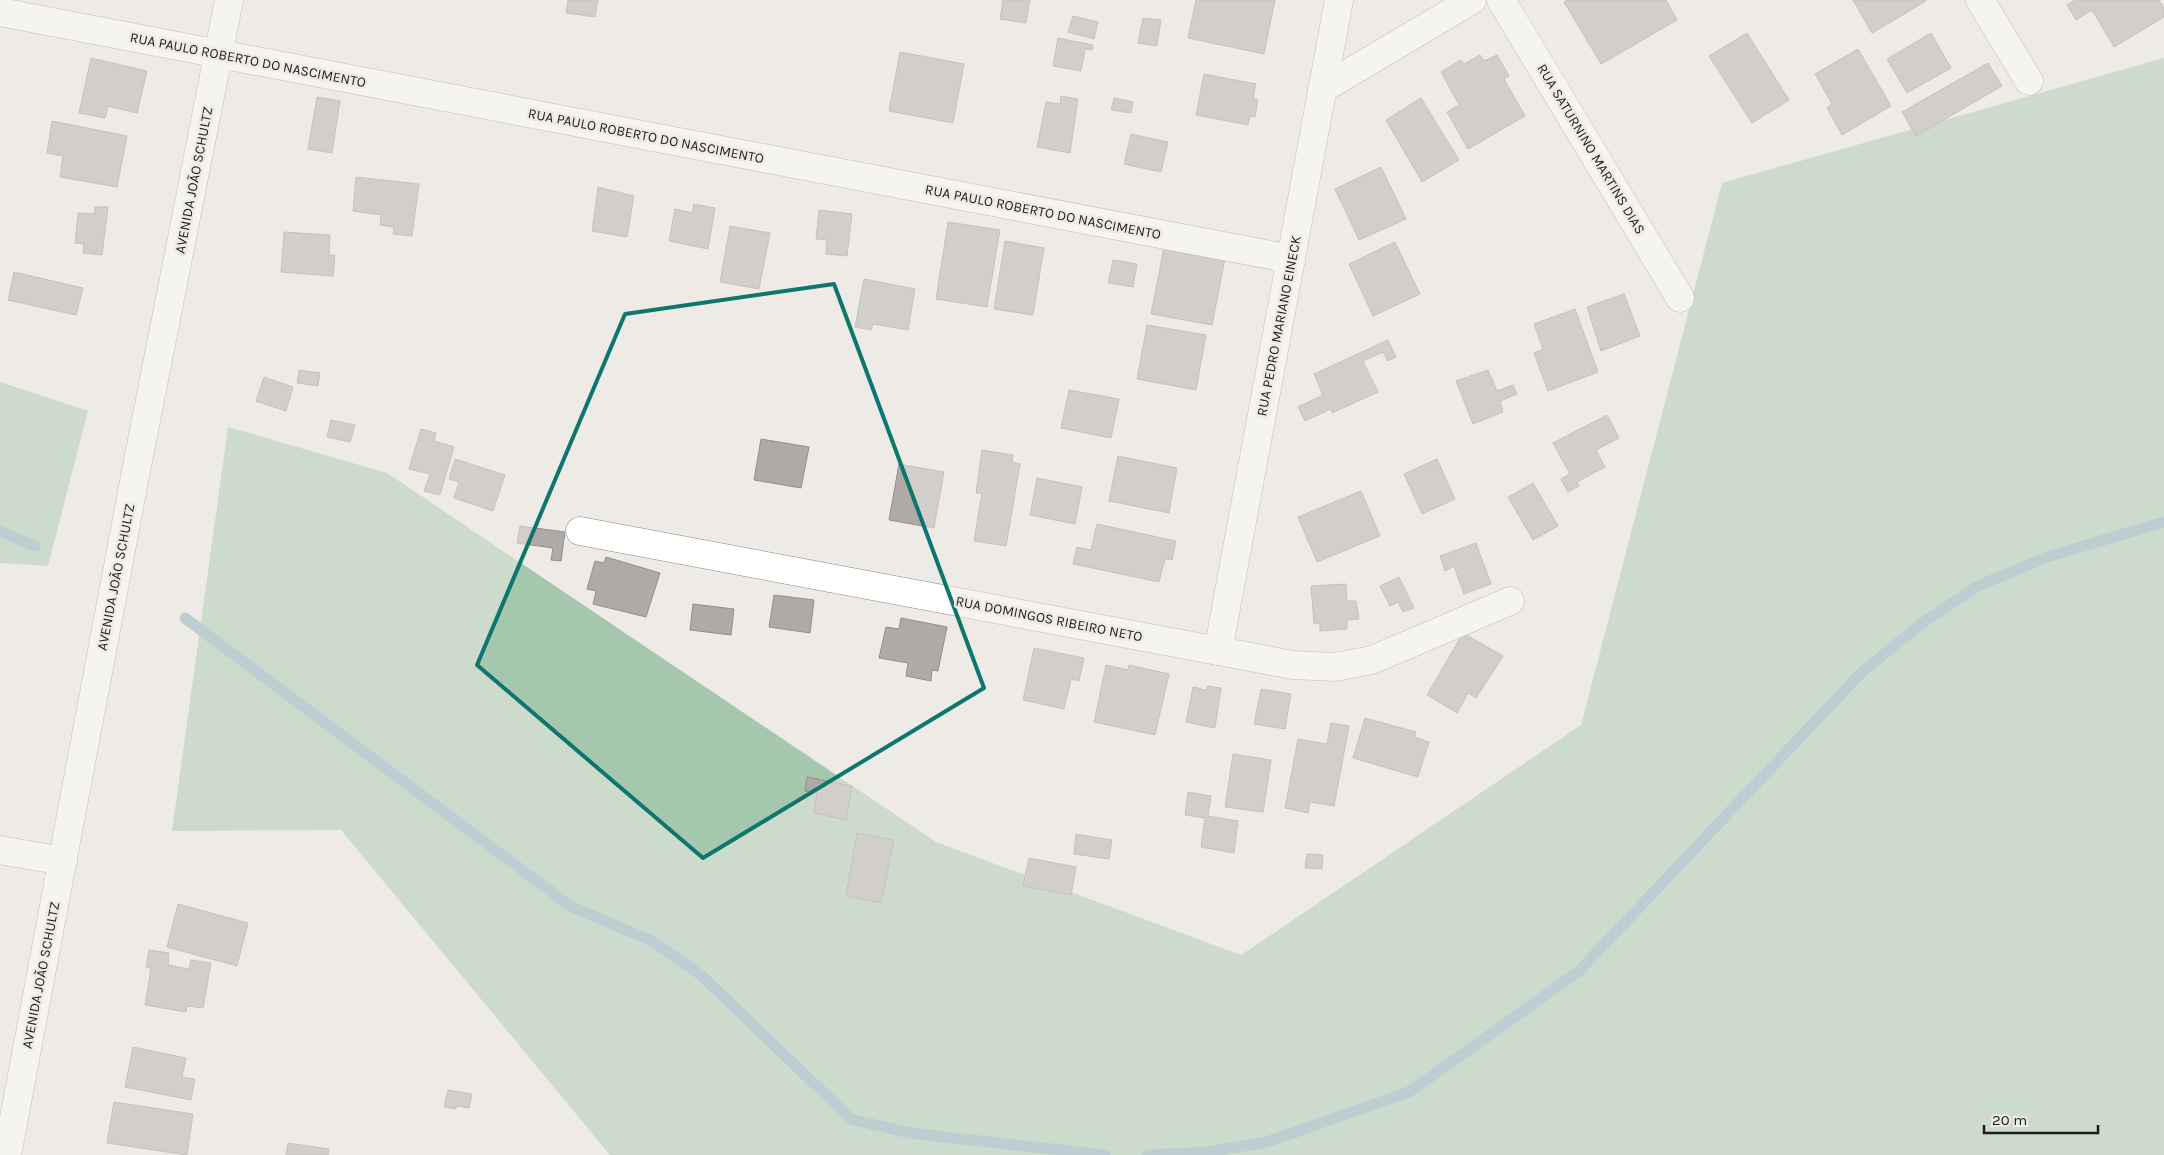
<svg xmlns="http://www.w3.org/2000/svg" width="2164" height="1155" font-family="Karla,sans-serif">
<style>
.forest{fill:#a4c7ad}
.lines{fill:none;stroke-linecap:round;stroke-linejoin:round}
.stream{stroke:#81aabc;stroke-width:11}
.building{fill:#afaaa8;stroke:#948f8d}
.minor-casing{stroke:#8b8884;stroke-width:29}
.minor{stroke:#fff;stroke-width:28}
.marked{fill:none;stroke:#0f766e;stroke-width:4;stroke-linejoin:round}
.labels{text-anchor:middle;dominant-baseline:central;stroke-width:5;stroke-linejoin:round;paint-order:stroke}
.street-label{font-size:14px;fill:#1e1c1b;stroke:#eeebe6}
</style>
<rect width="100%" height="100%" fill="#eeebe6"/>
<g class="forest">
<path d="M2164 58V1155H610L341 830 172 831 228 427 387 473 936 842 1241 955 1581 725 1722 183Z"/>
<path d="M0 382 88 411 48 566 0 563Z"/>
</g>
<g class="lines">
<g class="stream">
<path d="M0 531 35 546"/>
<path d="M185 618 570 906 652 941 701 975 851 1119 909 1133 1105 1155"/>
<path d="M1147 1155 1208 1152 1267 1142 1409 1092 1578 972 1861 673 1921 624 1978 586 2047 557 2164 522"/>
</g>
</g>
<g class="building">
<path d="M568 0H598L595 17 566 13Z"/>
<path d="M1003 0H1030L1026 23 1000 19Z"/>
<path d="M1196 0H1275L1264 54 1188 38Z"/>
<path d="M1567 0H1666L1677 20 1601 64 1564 2Z"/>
<path d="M1853 0H1925L1926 1 1872 33Z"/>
<path d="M2075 0H2159L2164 9V17L2114 47 2092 10 2076 20 2067 5Z"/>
<path d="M1073 16 1098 22 1094 39 1068 32Z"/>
<path d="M1143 18 1161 20 1157 46 1138 43Z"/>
<path d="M1747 33 1789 100 1752 123 1709 56Z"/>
<path d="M1931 33 1951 68 1907 93 1887 59Z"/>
<path d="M1058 38 1093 45 1092 50 1085 49 1081 71 1053 66Z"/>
<path d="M1858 49 1891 106 1842 135 1827 108 1832 104 1815 74Z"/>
<path d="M900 52 964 64 953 123 889 111Z"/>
<path d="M1480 55 1484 61 1497 55 1509 76 1504 79 1525 116 1468 149 1447 112 1459 105 1441 72 1461 60 1464 64Z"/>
<path d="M91 58 147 71 137 113 108 106 105 118 79 113Z"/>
<path d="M1988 63 2002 86 1916 136 1902 112Z"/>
<path d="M1204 74 1256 84 1253 98 1258 100 1255 117 1250 116 1248 125 1196 115Z"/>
<path d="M1061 96 1078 99 1070 153 1037 147 1046 102 1060 104Z"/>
<path d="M317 97 340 101 332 153 308 149Z"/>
<path d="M1114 98 1133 102 1131 113 1111 110Z"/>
<path d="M1421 98 1459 160 1422 182 1386 120Z"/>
<path d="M52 121 127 136 117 187 60 177 63 156 47 153Z"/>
<path d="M1131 134 1168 142 1161 172 1124 164Z"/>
<path d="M1381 167 1406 219 1359 240 1335 189Z"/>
<path d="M356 177 419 184 412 236 393 234 394 227 380 225 381 215 353 211Z"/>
<path d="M598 187 634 196 627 237 592 231Z"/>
<path d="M694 204 715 208 708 249 669 241 675 209 692 213Z"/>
<path d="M95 207H108L102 255 83 253 84 244 75 243 78 213 94 214Z"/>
<path d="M819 210 852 214 847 256 826 254 827 240 816 239Z"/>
<path d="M948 222 1000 230 987 307 936 299Z"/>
<path d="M730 226 770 233 759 289 720 282Z"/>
<path d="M284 232 330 235 329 255H335L333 276 281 272Z"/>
<path d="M1005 241 1044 248 1033 315 994 309Z"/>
<path d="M1395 242 1420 294 1373 316 1349 264Z"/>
<path d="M1164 247 1225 259 1212 325 1151 314Z"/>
<path d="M1113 260 1137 264 1133 287 1108 283Z"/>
<path d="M14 272 83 288 76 315 8 300Z"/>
<path d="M864 279 915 289 908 330 873 324 871 330 855 327Z"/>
<path d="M1624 294 1640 336 1601 351 1587 307Z"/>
<path d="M1575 309 1598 372 1548 391 1534 353 1543 349 1534 324Z"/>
<path d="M1147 325 1206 335 1196 390 1137 379Z"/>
<path d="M1388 340 1396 357 1388 361 1383 352 1363 361 1378 392 1332 413 1331 409 1305 421 1298 407 1323 395 1314 374Z"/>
<path d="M299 370 320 373 318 386 297 383Z"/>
<path d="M1488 370 1497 391 1513 385 1517 394 1500 401 1503 412 1473 424 1456 381Z"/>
<path d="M264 377 293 387 286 411 256 401Z"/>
<path d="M1069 390 1119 399 1111 438 1061 428Z"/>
<path d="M1607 415 1619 438 1596 450 1605 467 1577 482 1579 486 1568 492 1561 479 1570 474 1553 443Z"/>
<path d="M331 420 355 425 350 442 327 437Z"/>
<path d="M421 429 436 433 434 441 454 447 440 495 424 491 430 474 409 469Z"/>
<path d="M761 439 809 447 801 488 754 480Z"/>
<path d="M982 450 1013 455 1012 462 1020 464 1006 546 974 541 982 493H976Z"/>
<path d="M1118 456 1177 468 1169 513 1109 501Z"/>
<path d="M455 459 505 475 493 511 454 498 459 482 449 479Z"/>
<path d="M1437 459 1455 499 1422 514 1404 474Z"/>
<path d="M899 464 944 472 934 528 889 520Z"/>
<path d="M1037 478 1082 487 1075 524 1030 515Z"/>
<path d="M1533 483 1558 526 1533 540 1508 497Z"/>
<path d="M1361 491 1380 536 1317 562 1298 517Z"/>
<path d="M1097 524 1176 541 1172 560 1165 559 1159 582 1073 564 1077 547 1091 550Z"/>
<path d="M520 526 565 532 561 561 551 560 553 548 517 543Z"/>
<path d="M1476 543 1491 584 1464 594 1454 566 1445 571 1440 556Z"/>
<path d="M606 557 660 573 646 617 593 604 596 591 587 589 595 561 604 563Z"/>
<path d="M1399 577 1414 608 1403 612 1398 602 1390 606 1380 586Z"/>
<path d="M1346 584 1347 601H1356L1359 619 1347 620V629L1320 631V623L1314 624 1311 586Z"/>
<path d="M774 595 814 600 810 633 769 627Z"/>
<path d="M693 604 734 609 731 635 690 630Z"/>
<path d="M901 618 947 627 938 671 932 670 931 681 906 676 908 663 879 658 886 627 899 629Z"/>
<path d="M1463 633 1503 656 1476 698 1468 693 1457 713 1427 695Z"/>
<path d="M1034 648 1084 658 1079 681 1071 679 1064 709 1023 700Z"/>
<path d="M1106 665 1128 670 1129 665 1169 674 1155 735 1094 722Z"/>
<path d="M1208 686 1221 688 1215 728 1186 722 1193 687 1206 690Z"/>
<path d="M1261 689 1291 694 1285 729 1254 724Z"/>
<path d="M1365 718 1416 732 1414 737 1429 742 1418 777 1353 758Z"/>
<path d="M1331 723 1349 726 1334 806 1310 802 1308 813 1285 808 1298 739 1327 744Z"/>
<path d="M1233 754 1271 760 1263 812 1225 807Z"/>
<path d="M807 777 852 786 846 820 814 813 817 793 805 791Z"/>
<path d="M1188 792 1211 796 1208 816 1238 821 1234 853 1201 847 1205 818 1185 815Z"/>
<path d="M857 833 894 840 881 903 846 896Z"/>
<path d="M1076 834 1112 840 1109 859 1074 854Z"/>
<path d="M1307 854 1323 855 1322 869 1305 868Z"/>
<path d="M1029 858 1076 867 1071 895 1023 886Z"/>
<path d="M178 904 248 923 237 966 167 947Z"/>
<path d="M149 950 169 953 168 965 189 969 191 960 211 963 203 1008 187 1006 186 1012 145 1005 151 968 146 967Z"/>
<path d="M133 1047 186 1058 182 1077 195 1079 191 1100 125 1087Z"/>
<path d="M448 1090 472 1094 469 1108 456 1106V1109L444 1107Z"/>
<path d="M114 1102 193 1114 187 1155 107 1143Z"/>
<path d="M288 1143 329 1149 328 1155H286Z"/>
</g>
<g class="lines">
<g class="minor-casing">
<g id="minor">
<path d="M1501 0 1680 298"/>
<path d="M1980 0 2029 81"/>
<path d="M0 12 1291 259"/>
<path d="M1322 89 1472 0"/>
<path d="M580 531 1293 665 1335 667 1372 660 1510 601"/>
<path d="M1218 651 1339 0"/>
<path d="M0 850 63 861"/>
<path d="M7 1155 135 476 229 0"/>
</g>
</g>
<use href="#minor" class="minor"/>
</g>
<path d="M0 0H2164V1155H0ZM834 284 984 688 703 858 477 665 625 314Z" fill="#eeebe6" fill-opacity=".55" fill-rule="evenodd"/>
<path class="marked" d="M834 284 984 688 703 858 477 665 625 314Z"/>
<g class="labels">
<g class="street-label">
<text transform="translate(248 60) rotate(11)">RUA PAULO ROBERTO DO NASCIMENTO</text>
<text transform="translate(646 136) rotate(11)">RUA PAULO ROBERTO DO NASCIMENTO</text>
<text transform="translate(1591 149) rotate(59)">RUA SATURNINO MARTINS DIAS</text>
<text transform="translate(194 180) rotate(-79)">AVENIDA JOÃO SCHULTZ</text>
<text transform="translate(1043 212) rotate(11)">RUA PAULO ROBERTO DO NASCIMENTO</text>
<text transform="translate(1279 326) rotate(-79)">RUA PEDRO MARIANO EINECK</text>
<text transform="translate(116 577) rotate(-79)">AVENIDA JOÃO SCHULTZ</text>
<text transform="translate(1049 619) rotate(11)">RUA DOMINGOS RIBEIRO NETO</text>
<text transform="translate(41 975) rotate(-79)">AVENIDA JOÃO SCHULTZ</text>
</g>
</g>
<path d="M1984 1125v8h114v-8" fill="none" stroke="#1e1c1b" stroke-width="2.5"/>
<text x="1992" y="1125" font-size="15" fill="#1e1c1b" stroke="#eeebe6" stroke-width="4" paint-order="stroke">20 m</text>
</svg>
